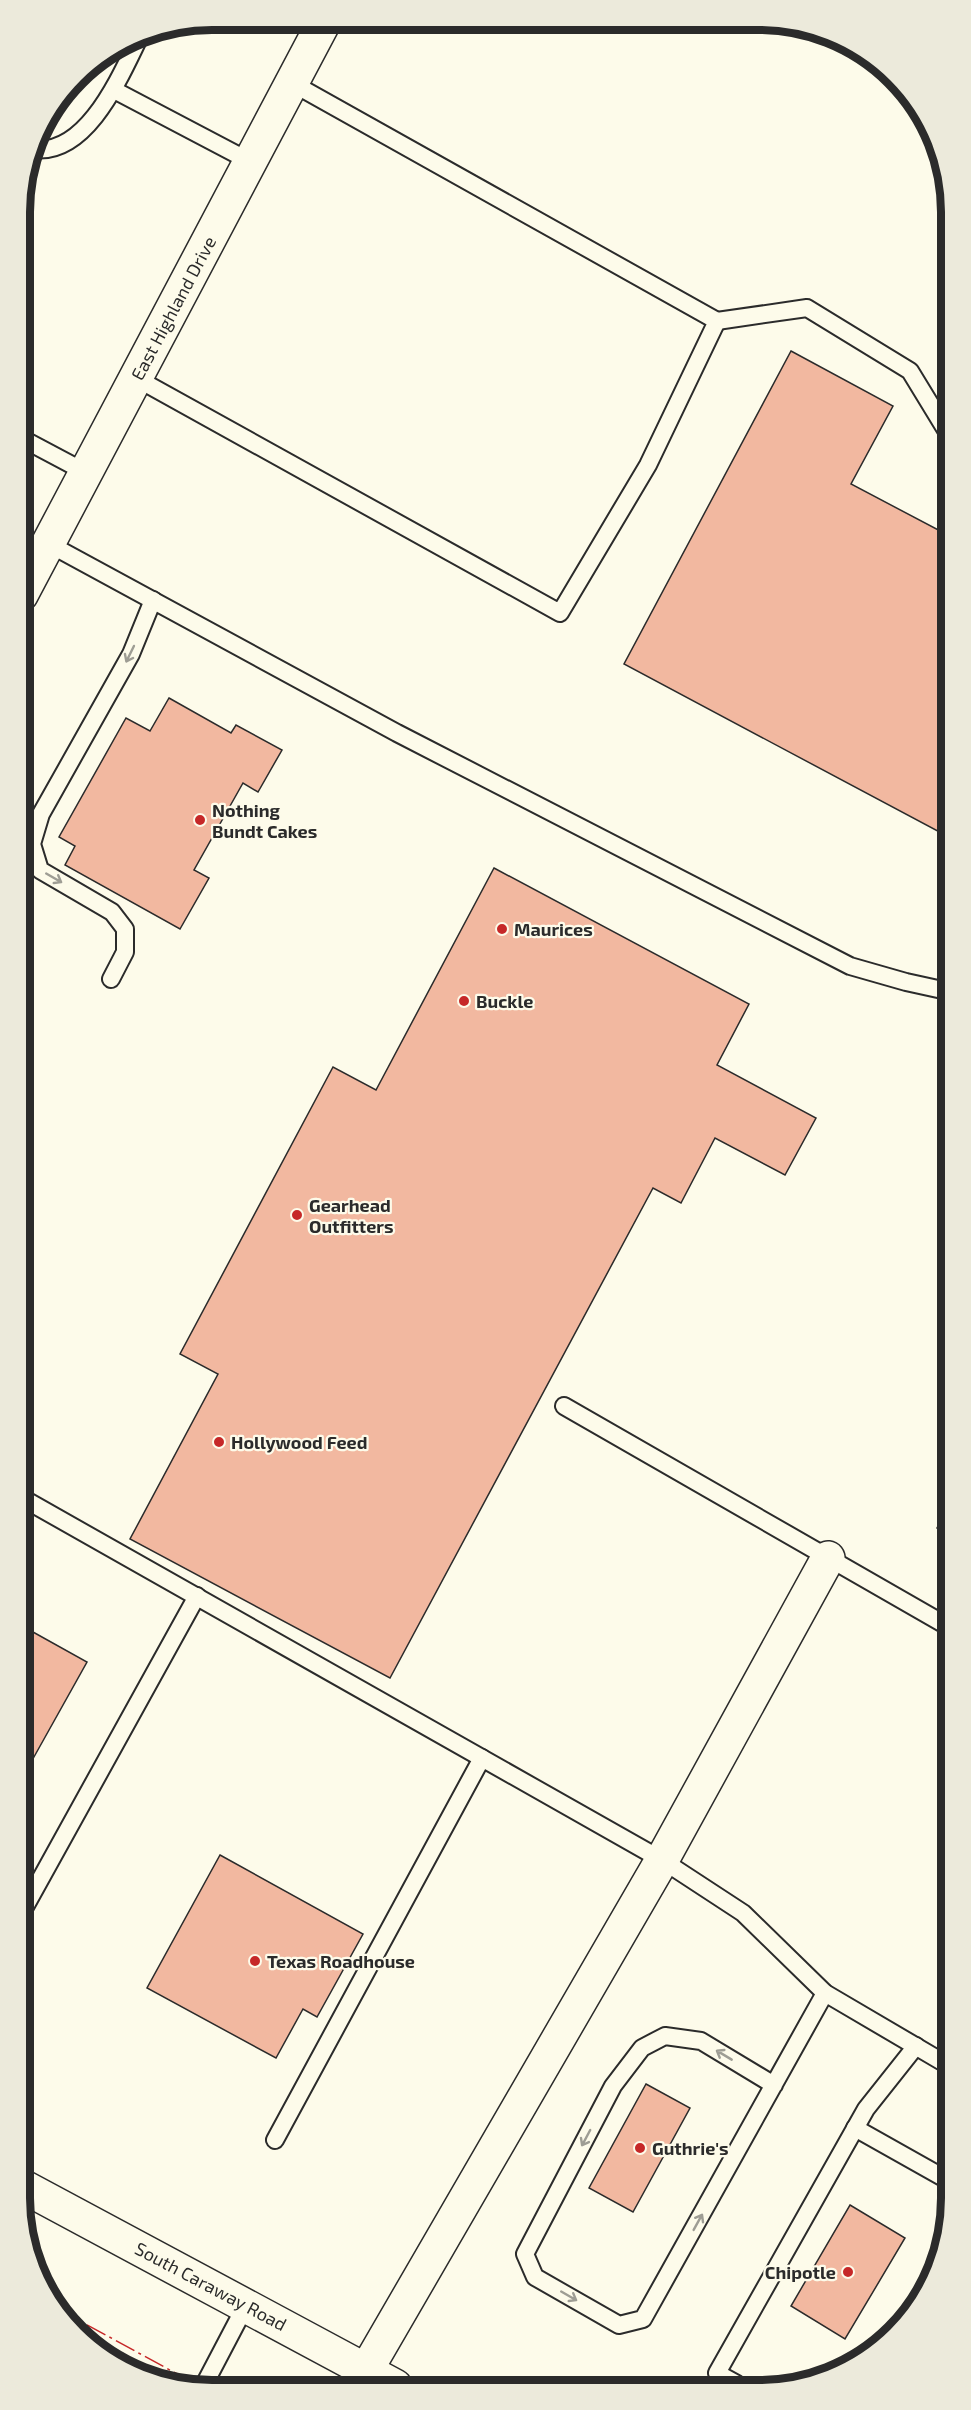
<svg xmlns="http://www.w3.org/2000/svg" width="971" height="2410" font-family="'Exo 2',sans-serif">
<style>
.parking{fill:#eceadb;stroke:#74746e;stroke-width:1.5}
.building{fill:#f2b8a0;stroke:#2b2b2b;stroke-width:1.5}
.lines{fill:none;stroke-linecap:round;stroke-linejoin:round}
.service-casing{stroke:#2b2b2b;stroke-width:20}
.minor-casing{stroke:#2b2b2b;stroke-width:36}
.secondary-casing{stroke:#2b2b2b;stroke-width:36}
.primary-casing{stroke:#2b2b2b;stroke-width:36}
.service{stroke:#fdfbea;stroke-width:16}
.minor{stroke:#fdfbea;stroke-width:33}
.secondary{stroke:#fdfbea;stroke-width:33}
.primary{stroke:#fdfbea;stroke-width:33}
.power{stroke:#c62828;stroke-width:1.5;stroke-dasharray:21 4.5 3 4.5;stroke-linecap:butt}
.oneway{stroke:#9e9d94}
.poi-dot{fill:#c62828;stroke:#fdfbea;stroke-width:2}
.labels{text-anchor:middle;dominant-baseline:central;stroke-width:4.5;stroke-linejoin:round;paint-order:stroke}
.street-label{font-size:18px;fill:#2b2b2b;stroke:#fdfbea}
.poi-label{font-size:18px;font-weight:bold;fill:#2b2b2b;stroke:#fdfbea;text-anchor:start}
.rim{fill:none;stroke:#2b2b2b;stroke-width:8}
</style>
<rect width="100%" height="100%" fill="#fdfbea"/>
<path class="parking" d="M73 2328 165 2379 164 2381 85 2342Z"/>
<g class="building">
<path d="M791 351 893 406 851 484 946 534 947 836 624 664Z"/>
<path d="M169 698 231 733 236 725 282 750 258 792 243 783 194 870 209 878 180 929 65 865 75 846 59 837 126 718 150 731Z"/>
<path d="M494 868 749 1004 717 1065 816 1118 785 1175 715 1138 681 1203 653 1188 390 1678 130 1539 218 1374 180 1354 333 1067 376 1090Z"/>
<path d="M949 1506V1535L937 1528Z"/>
<path d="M24 1627 87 1662 25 1773Z"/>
<path d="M220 1855 363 1934 317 2017 303 2009 276 2058 147 1988Z"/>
<path d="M646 2084 690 2108 633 2212 589 2188Z"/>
<path d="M850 2205 905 2238 845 2339 791 2306Z"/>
</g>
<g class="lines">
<g class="service-casing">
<g id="service">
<path d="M114 90 251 162"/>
<path d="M33 149C88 157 122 72 141 34"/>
<path d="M717 321 807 308 910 371 946 430"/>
<path d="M136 378 560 613 648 465 717 321 292 83"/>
<path d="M21 438 87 473"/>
<path d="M49 544 397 733 850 966 906 982 947 991"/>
<path d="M111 979 125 952V929L112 912 40 870 32 844 41 814 131 654 153 600"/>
<path d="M564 1406 949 1627"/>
<path d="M24 1499 662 1860 743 1913 825 1993 951 2067"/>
<path d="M25 1907 197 1596"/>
<path d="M774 2085 701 2041 665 2036 642 2048 613 2086 525 2254 535 2277 619 2325 643 2319 825 1993"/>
<path d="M855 2128 951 2182"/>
<path d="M275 2140 482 1758"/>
<path d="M737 2384 717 2373 866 2109 916 2046"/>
<path d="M203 2387 246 2305"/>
</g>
</g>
<g class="minor-casing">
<path id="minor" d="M357 2386 662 1860 828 1558"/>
</g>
<g class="secondary-casing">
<path id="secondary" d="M26 2188 395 2386"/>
</g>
<g class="primary-casing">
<path id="primary" d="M21 595 325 20"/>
</g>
<use href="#service" class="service"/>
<use href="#minor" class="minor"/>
<use href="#secondary" class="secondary"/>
<use href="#primary" class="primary"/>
<path class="power" d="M58 2309 201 2387"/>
</g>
<defs><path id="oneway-shaft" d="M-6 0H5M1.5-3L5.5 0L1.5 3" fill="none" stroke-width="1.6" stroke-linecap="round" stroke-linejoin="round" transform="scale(1.5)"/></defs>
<g class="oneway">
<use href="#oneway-shaft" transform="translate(130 654) rotate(116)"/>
<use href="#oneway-shaft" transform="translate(54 878) rotate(30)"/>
<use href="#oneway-shaft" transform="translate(724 2055) rotate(-149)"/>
<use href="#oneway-shaft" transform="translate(586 2138) rotate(118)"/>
<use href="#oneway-shaft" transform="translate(698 2222) rotate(-61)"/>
<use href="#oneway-shaft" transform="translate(569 2296) rotate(30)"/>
</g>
<g class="poi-dot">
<circle cx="200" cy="820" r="6"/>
<circle cx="502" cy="929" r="6"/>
<circle cx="464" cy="1001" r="6"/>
<circle cx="297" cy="1215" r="6"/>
<circle cx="219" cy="1442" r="6"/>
<circle cx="255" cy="1961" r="6"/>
<circle cx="640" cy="2148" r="6"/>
<circle cx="848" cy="2272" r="6"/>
</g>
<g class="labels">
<g class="street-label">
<text transform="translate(173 308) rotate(-62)">East Highland Drive</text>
<text transform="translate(211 2286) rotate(28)">South Caraway Road</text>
</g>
<g class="poi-label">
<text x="212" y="810">Nothing<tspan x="212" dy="21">Bundt Cakes</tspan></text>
<text x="514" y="929">Maurices</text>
<text x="476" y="1001">Buckle</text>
<text x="309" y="1205">Gearhead<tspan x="309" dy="21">Outfitters</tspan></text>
<text x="231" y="1442">Hollywood Feed</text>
<text x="267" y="1961">Texas Roadhouse</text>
<text x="652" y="2148">Guthrie's</text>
<text x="836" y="2272" text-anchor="end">Chipotle</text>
</g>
</g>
<path d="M0 0H971V2410H0ZM212 30H759A182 182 0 0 1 941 212V2198A182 182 0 0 1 759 2380H212A182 182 0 0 1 30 2198V212A182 182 0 0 1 212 30Z" fill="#eceadb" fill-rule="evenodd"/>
<path class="rim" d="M212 30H759A182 182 0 0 1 941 212V2198A182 182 0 0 1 759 2380H212A182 182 0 0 1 30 2198V212A182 182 0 0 1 212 30Z"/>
</svg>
